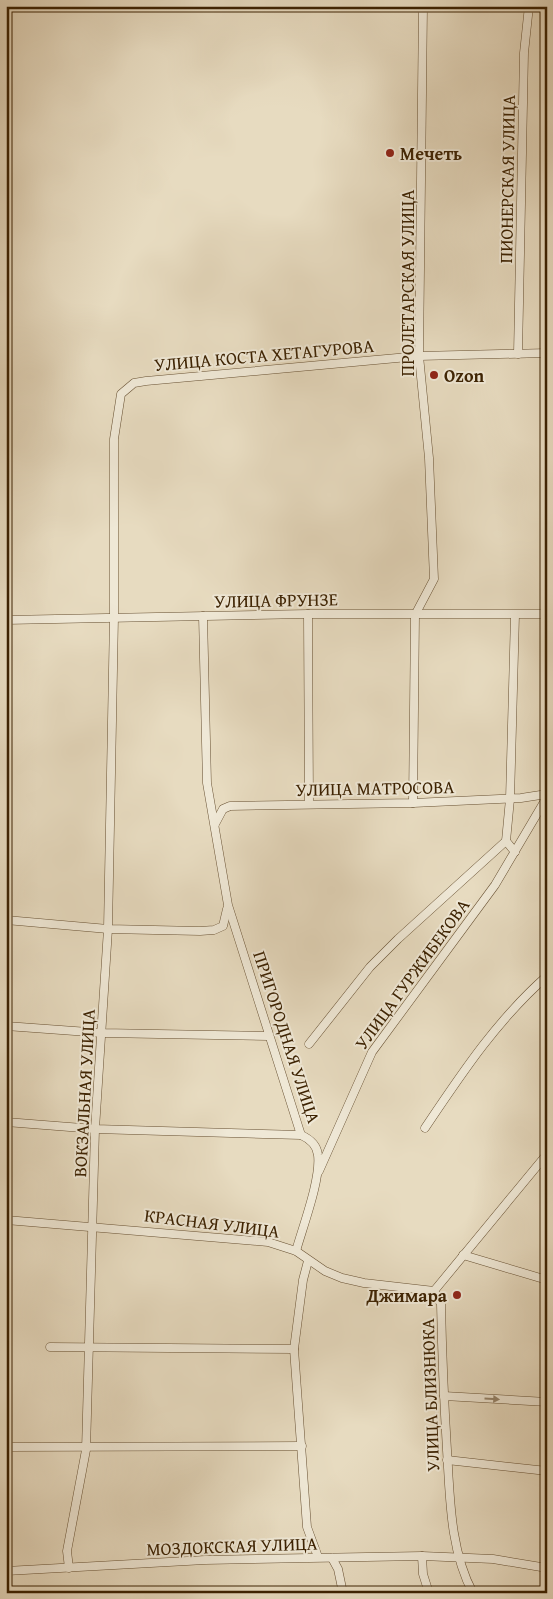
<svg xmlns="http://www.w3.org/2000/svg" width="553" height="1599" font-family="'Gentium Book Plus',serif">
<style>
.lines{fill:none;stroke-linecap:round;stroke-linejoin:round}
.minor-casing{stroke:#675032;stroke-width:9}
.minor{stroke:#efe8d6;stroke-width:8}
.oneway{fill:#96856c}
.poi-dot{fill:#8f2418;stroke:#efe8d6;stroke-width:2}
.labels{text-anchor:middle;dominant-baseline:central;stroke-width:4;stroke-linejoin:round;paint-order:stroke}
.poi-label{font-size:18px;font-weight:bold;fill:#3c2202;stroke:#efe8d6;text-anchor:start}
.street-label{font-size:18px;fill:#3c2202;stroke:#efe8d6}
</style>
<rect width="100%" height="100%" fill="#e7dbc0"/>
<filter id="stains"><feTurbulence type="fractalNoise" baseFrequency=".004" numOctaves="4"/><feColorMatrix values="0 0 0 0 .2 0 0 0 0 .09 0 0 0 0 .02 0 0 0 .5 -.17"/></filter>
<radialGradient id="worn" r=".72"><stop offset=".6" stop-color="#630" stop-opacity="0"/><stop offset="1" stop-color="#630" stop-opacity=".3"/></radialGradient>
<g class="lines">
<g class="minor-casing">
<g id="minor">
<path d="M518 354 524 53 529 6"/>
<path d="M308 614 309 804"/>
<path d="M515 615 510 799 506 841 515 852"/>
<path d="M203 616 207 783 228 905 301 1135C310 1139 317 1145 318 1155 321 1179 303 1226 296 1251"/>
<path d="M6 620 308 614H547"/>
<path d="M413 803 415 615 434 579 429 458 419 356 423 6"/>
<path d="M215 824 223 809 230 806 413 803 521 798 547 794"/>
<path d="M6 920 108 929 200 931 214 930 223 926 227 909"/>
<path d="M6 1026 102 1033 268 1036"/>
<path d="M309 1044 370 967 398 939 506 841"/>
<path d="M6 1122 95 1129 301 1135"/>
<path d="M425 1128C462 1073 497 1020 547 976"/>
<path d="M319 1171 372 1052 495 885 547 797"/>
<path d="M6 1220 268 1242 296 1251 325 1271 342 1278 364 1283 434 1291"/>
<path d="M463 1255 547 1280"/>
<path d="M308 1261 303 1280 294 1349 307 1527 318 1557"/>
<path d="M434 1291 441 1304C442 1353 444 1401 447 1450 450 1497 450 1551 473 1593"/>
<path d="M434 1291 547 1154"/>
<path d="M50 1347 294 1349"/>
<path d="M444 1396 547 1402"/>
<path d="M6 1447 302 1446"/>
<path d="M447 1460 547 1471"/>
<path d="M422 1556 423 1574 429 1593"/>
<path d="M332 1558 338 1569 343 1593"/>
<path d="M69 1568 67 1551 86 1450 95 1129 108 929 114 617V439L121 394 134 383 146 381 419 356 547 353"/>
<path d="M6 1571 205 1560 422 1556 493 1559 547 1568"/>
</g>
</g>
<use href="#minor" class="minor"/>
</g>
<defs><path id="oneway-solid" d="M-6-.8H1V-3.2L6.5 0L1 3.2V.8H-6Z" transform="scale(1.25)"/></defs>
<use class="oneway" href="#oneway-solid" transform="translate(492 1399) rotate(3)"/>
<g class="poi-dot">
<circle cx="390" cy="153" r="5"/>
<circle cx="434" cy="375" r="5"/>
<circle cx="457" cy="1295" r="5"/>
</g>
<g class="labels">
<g class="poi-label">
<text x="400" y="153">Мечеть</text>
<text x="444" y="375">Ozon</text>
<text x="447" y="1295" text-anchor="end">Джимара</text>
</g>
<g class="street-label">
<text transform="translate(507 179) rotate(-89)">ПИОНЕРСКАЯ УЛИЦА</text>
<text transform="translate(407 283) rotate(-90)">ПРОЛЕТАРСКАЯ УЛИЦА</text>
<text transform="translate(264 355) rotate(-5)">УЛИЦА КОСТА ХЕТАГУРОВА</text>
<text transform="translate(276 600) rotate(-1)">УЛИЦА ФРУНЗЕ</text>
<text transform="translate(375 788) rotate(-1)">УЛИЦА МАТРОСОВА</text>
<text transform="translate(412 974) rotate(-54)">УЛИЦА ГУРЖИБЕКОВА</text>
<text transform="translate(287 1037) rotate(72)">ПРИГОРОДНАЯ УЛИЦА</text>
<text transform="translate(84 1093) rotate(-87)">ВОКЗАЛЬНАЯ УЛИЦА</text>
<text transform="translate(212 1223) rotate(7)">КРАСНАЯ УЛИЦА</text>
<text transform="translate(430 1395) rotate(-92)">УЛИЦА БЛИЗНЮКА</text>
<text transform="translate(232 1546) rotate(-2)">МОЗДОКСКАЯ УЛИЦА</text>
</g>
</g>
<rect width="553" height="1599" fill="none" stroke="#e7dbc0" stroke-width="25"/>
<rect x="8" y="8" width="538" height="1584" fill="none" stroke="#3c2202" stroke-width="2.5"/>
<rect x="12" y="12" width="528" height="1574" fill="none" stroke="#3c2202"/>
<rect width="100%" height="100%" filter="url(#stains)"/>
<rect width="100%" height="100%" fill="url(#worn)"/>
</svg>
